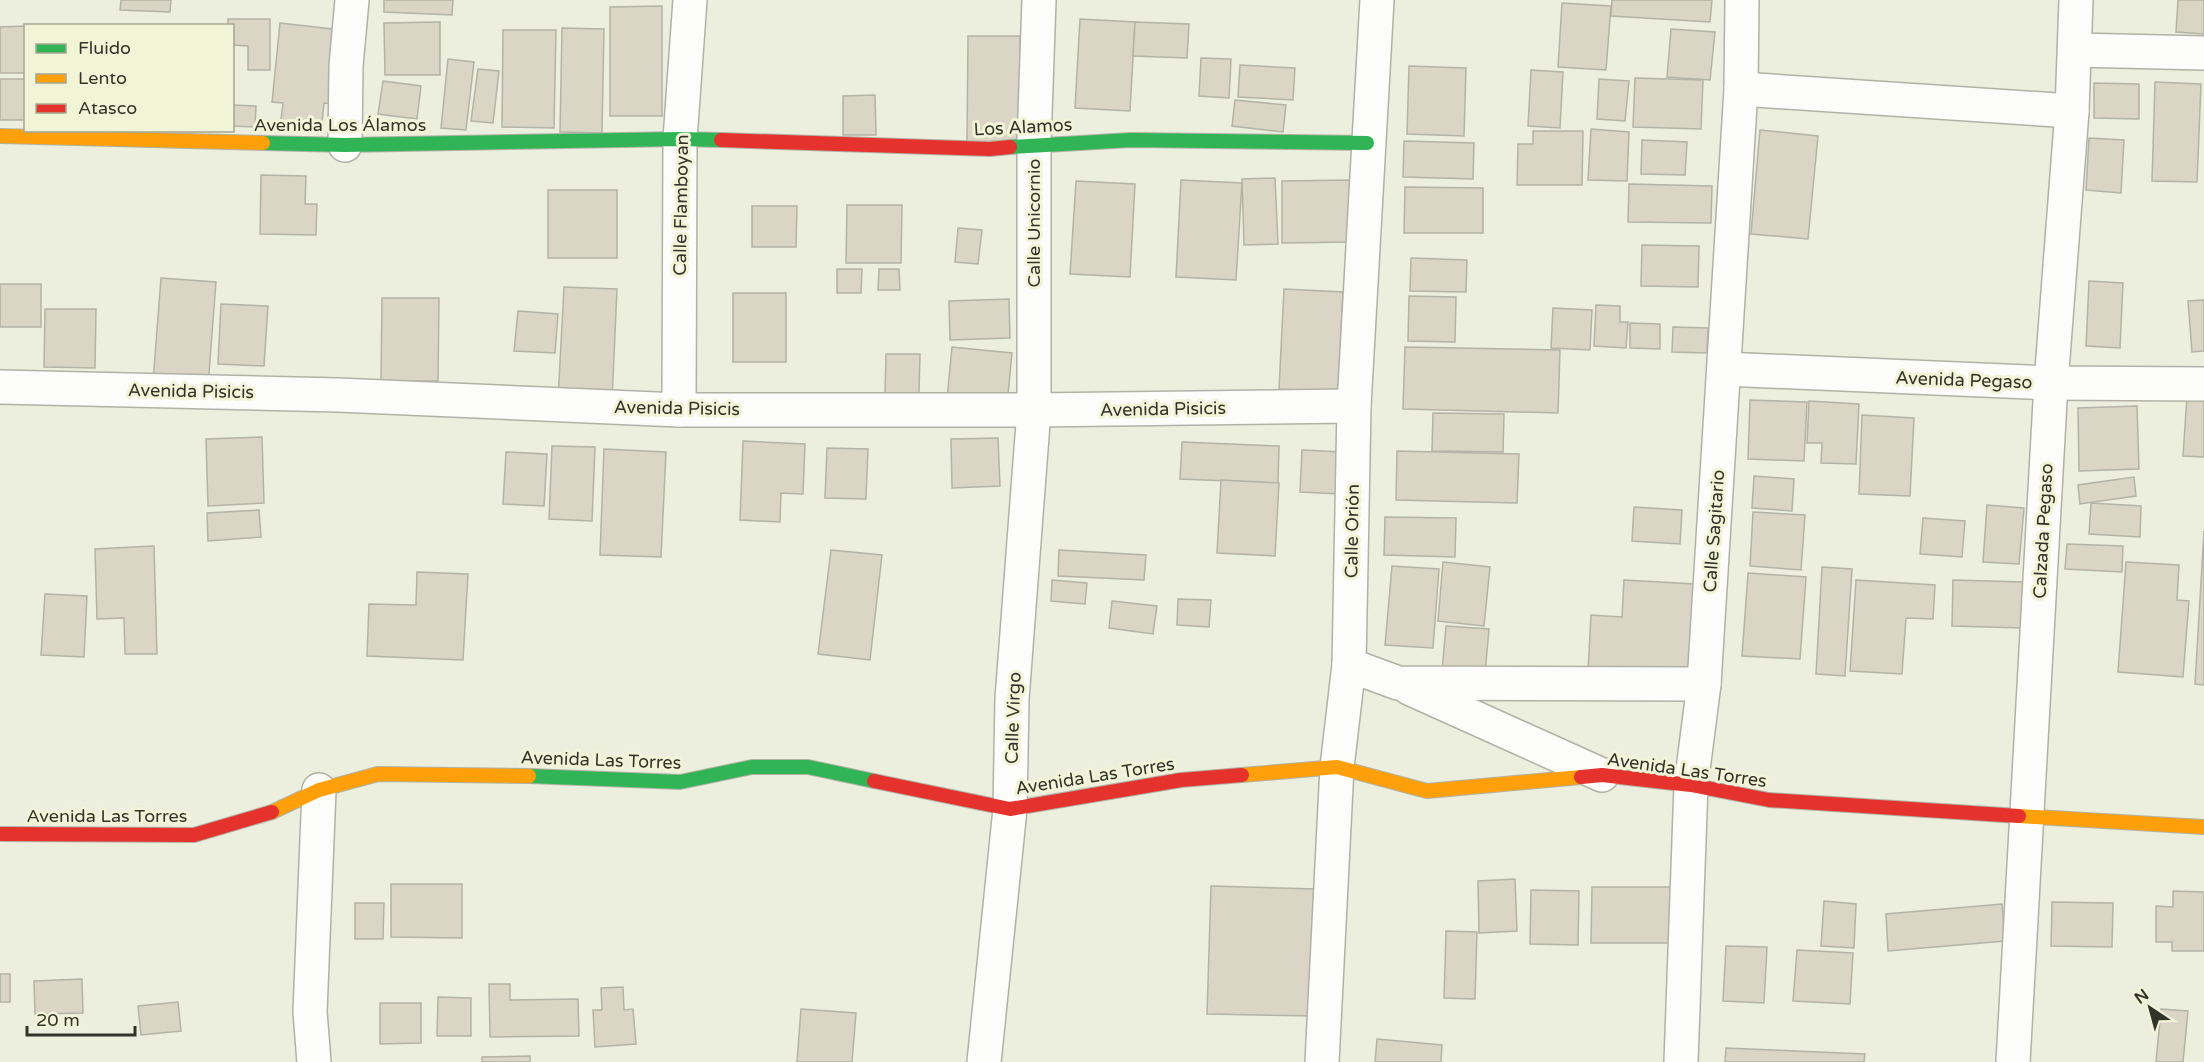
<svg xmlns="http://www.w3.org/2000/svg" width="2204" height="1062" font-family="'Varela Round',sans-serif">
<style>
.building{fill:#dad5c4;stroke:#b4b3a7;stroke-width:1.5}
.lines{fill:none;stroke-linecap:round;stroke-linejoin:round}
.street-casing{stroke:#b1b2a5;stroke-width:36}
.fast-casing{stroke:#b1b2a5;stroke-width:16}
.slow-casing{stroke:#b1b2a5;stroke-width:16}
.jam-casing{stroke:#b1b2a5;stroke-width:16}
.street{stroke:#fcfcfa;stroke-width:33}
.fast{stroke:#30b455;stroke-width:14}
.slow{stroke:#ff9f0a;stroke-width:14}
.jam{stroke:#e5322d;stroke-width:14}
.labels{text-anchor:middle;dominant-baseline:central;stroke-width:6;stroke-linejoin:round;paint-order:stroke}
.street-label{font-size:18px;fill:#333429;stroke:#f2f4d8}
</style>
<rect width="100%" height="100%" fill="#eceede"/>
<g class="building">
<path d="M121 0H171L170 12 120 10Z"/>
<path d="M384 0H453L452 15 384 12Z"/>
<path d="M1612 0H1712L1710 22 1611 16Z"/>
<path d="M2178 0H2204V34L2176 32Z"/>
<path d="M1562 3 1611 6 1606 70 1558 67Z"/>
<path d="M662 6V116H610V7Z"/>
<path d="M228 19H270V70H248V46L232 45V26H228Z"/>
<path d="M1080 19 1135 22 1130 111 1075 108Z"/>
<path d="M440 22V75H385L384 23Z"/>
<path d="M1135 22 1189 24 1187 58 1133 56Z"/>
<path d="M280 23 341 30 334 104 324 103 321 132 280 128 283 103 272 102Z"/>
<path d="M26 26V73H0V27Z"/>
<path d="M562 28 604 29 602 133 560 132Z"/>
<path d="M1671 29 1715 32 1710 80 1667 77Z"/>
<path d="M503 30H556L554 128 502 127Z"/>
<path d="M968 36H1020V141L967 142Z"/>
<path d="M1201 58 1231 59 1229 98 1199 96Z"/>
<path d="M448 59 474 62 466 130 441 128Z"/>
<path d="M1240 65 1295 68 1293 100 1238 97Z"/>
<path d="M1409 66 1466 68 1464 136 1407 134Z"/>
<path d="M478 69 499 71 493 123 471 121Z"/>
<path d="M1531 70 1563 72 1560 128 1528 126Z"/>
<path d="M1635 78 1703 80 1701 129 1633 127Z"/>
<rect x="0" y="79" width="26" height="41"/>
<path d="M1599 79 1629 81 1625 121 1597 119Z"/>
<path d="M383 81 421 86 417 119 378 114Z"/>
<path d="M2155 82 2201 84 2197 182 2152 181Z"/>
<path d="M2094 83 2139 84V119L2094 118Z"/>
<path d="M875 95 876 135H843V96Z"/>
<path d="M1235 100 1286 105 1283 132 1232 126Z"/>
<path d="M232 105 256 106 255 127 232 126Z"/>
<path d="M1591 129 1629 132 1627 181 1588 180Z"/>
<path d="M1760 130 1818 136 1808 239 1751 234Z"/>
<path d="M1533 131H1583L1582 185H1517L1518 144H1533Z"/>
<path d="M2089 138 2124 140 2121 193 2086 190Z"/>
<path d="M1642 140 1687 142 1685 175 1641 174Z"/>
<path d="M1404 141 1474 143 1473 179 1403 177Z"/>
<path d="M261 175 306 176 305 204H317L316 235 260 234Z"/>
<path d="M1275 178 1278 244 1244 245 1242 179Z"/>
<path d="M1181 180 1242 183 1236 280 1176 277Z"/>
<path d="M1352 180 1353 242 1282 243V181Z"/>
<path d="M1076 181 1135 184 1130 277 1070 274Z"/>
<path d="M1629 184 1712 186 1711 223 1628 222Z"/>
<path d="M1405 187 1483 188V233H1404Z"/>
<rect x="548" y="190" width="69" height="68"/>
<path d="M847 205H902L901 263H846Z"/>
<path d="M752 206H797L796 247H752Z"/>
<path d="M958 228 982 230 978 264 955 262Z"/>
<path d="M1642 245 1699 246 1698 287 1641 286Z"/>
<path d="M1411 258 1467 260 1466 292 1410 291Z"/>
<path d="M837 269H862L861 293H837Z"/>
<path d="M879 269H899L900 290H878Z"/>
<path d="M161 278 216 282 208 386 153 382Z"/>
<path d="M2089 281 2123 283 2120 348 2086 346Z"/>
<rect x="0" y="284" width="41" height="43"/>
<path d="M564 287 617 289 612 401 558 400Z"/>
<path d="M1284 289 1343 292 1338 392 1279 389Z"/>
<rect x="733" y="293" width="53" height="69"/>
<path d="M1409 296 1456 297 1455 342 1408 341Z"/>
<path d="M382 298H439L438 381H381Z"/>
<path d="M1009 299 1010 338 950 340 949 301Z"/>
<path d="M2204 300V351L2192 352 2188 301Z"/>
<path d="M221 304 268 306 264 366 218 364Z"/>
<path d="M1596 305 1620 306V322H1628L1626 348 1594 346Z"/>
<path d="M1553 308 1592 310 1590 350 1551 348Z"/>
<path d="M45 309H96L95 368 44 367Z"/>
<path d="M518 311 558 314 555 353 514 351Z"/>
<path d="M1630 323 1660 324V349L1630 348Z"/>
<path d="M1673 327 1708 328 1707 353 1672 352Z"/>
<path d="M952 347 1012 353 1007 405 947 399Z"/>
<path d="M1405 347 1560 350 1558 413 1403 409Z"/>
<path d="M886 354H920L919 393H885Z"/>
<path d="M2187 396 2204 397V457L2183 456Z"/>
<path d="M1750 400 1807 402 1804 461 1748 459Z"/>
<path d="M1809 401 1859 404 1856 464 1821 463 1822 443H1807Z"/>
<path d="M2137 406 2139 469 2079 471 2078 408Z"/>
<path d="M1433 413 1504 414 1503 452 1432 451Z"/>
<path d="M1862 415 1914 418 1910 496 1859 494Z"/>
<path d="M262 437 264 503 208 506 206 439Z"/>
<path d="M998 438 1000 486 952 488 951 439Z"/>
<path d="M743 441 805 444 803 494 781 493 780 522 740 520Z"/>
<path d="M1182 442 1279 446 1278 483 1180 479Z"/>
<path d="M552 446 595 447 592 521 549 519Z"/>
<path d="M827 448 868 449 866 499 825 498Z"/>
<path d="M604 449 666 452 661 557 600 555Z"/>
<path d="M1302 450 1343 452 1340 494 1300 492Z"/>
<path d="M1397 451 1519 454 1517 503 1396 500Z"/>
<path d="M506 452 547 454 544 506 503 504Z"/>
<path d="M1754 476 1794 479 1792 511 1752 508Z"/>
<path d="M2134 477 2136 496 2080 504 2078 485Z"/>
<path d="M1221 480 1279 483 1275 556 1217 553Z"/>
<path d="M2091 503 2141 506 2140 537 2089 534Z"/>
<path d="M1987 505 2024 508 2019 564 1983 562Z"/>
<path d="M1634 507 1682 510 1680 544 1632 541Z"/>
<path d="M259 510 261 537 208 541 207 513Z"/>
<path d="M1753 512 1805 515 1801 570 1750 566Z"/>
<path d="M1385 517 1456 518 1455 557 1384 555Z"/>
<path d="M1923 518 1965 521 1962 557 1920 554Z"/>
<path d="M2204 531V685L2195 684Z"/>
<path d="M2067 544 2123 546 2122 572 2065 569Z"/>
<path d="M154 546 157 654H125L124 618 97 619 95 549Z"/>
<path d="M831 550 882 555 870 660 818 654Z"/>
<path d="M1059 550 1146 555 1144 580 1058 576Z"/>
<path d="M1443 562 1490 567 1484 626 1438 621Z"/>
<path d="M2126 562 2179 565 2177 600 2189 601 2183 677 2118 672Z"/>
<path d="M1392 566 1439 569 1433 648 1385 645Z"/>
<path d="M1822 567 1852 569 1845 676 1816 674Z"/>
<path d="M417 572 468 574 463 660 367 656 369 604 416 605Z"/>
<path d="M1748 573 1806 577 1800 659 1742 656Z"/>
<path d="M1052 580 1087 583 1085 604 1051 601Z"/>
<path d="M1624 580 1695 584 1689 678 1588 671 1591 615 1622 617Z"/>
<path d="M1856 580 1935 585 1933 619 1906 618 1902 674 1850 671Z"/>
<path d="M1953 580 2024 582 2023 628 1952 626Z"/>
<path d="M45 594 87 596 84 657 41 655Z"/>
<path d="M1178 599 1211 600 1209 627 1177 625Z"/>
<path d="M1112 601 1157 606 1153 634 1109 628Z"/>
<path d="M1446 626 1489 629 1485 674 1442 671Z"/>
<path d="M1515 879 1517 931 1479 933 1478 881Z"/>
<path d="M391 884H462V938L391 937Z"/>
<path d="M1211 886 1317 889 1313 1016 1207 1014Z"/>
<path d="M1592 887H1671L1670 943H1591Z"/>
<path d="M1531 890 1579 891 1578 945 1530 944Z"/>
<path d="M2173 891 2204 892V951H2172V942H2156V906L2173 907Z"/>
<path d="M1824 901 1856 904 1854 948 1821 946Z"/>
<path d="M2052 902 2113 903 2112 947 2051 946Z"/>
<path d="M355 903H384L383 939H355Z"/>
<path d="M2002 904 2005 941 1888 951 1886 914Z"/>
<path d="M1446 931 1477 932 1475 999 1444 998Z"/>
<path d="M1726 946 1767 947 1764 1003 1723 1001Z"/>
<path d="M1797 950 1853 953 1850 1004 1793 1001Z"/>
<rect x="0" y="974" width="10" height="28"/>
<path d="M82 979 83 1013 35 1014 34 981Z"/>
<path d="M489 984H510V1000L578 999 579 1036 490 1037Z"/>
<path d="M623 987 624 1010 633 1009 636 1044 595 1047 593 1010H602L601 988Z"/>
<path d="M438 997 471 998V1036H437Z"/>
<path d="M178 1002 181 1031 141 1035 138 1006Z"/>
<path d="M380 1003H421V1043L380 1044Z"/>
<path d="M801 1009 856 1013 852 1062H797Z"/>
<path d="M2161 1009 2188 1011 2183 1062H2156Z"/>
<path d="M1377 1039 1442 1045 1441 1062H1375Z"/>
<path d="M1726 1048 1865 1054 1864 1062H1725Z"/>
<path d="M530 1056V1062H482V1057Z"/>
</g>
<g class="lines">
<g class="street-casing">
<g id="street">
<path d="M2075 50 2204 53"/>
<path d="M1741 89 2072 111"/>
<path d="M345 145 346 66 352 0"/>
<path d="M1724 369 2051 383 2204 384"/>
<path d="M0 387 338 395 679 410H1034L1354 406"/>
<path d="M679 410 680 139 690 0"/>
<path d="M1349 665 1398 683 1704 684"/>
<path d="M1409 688 1602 775"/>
<path d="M314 1062 310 1012 319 790"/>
<path d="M984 1062 1010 809 1012 699 1034 410V143L1039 0"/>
<path d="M1322 1062 1337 767 1349 665 1354 406 1377 0"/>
<path d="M1681 1062 1691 785 1704 684 1741 89 1742 0"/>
<path d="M2013 1062 2051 383 2072 111 2076 0"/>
</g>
</g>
<g class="fast-casing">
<g id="fast">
<path d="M263 143 345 145 680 139 721 140"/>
<path d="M1010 147 1131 140 1367 143"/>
<path d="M529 776 680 782 752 767H808L874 781"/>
</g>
</g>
<g class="slow-casing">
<g id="slow">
<path d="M0 136 263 143"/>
<path d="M1242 775 1337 767 1427 791 1581 777"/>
<path d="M272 812 319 790 378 774 529 776"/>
<path d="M2019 816 2204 827"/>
</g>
</g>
<g class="jam-casing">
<g id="jam">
<path d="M721 140 990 149 1010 147"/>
<path d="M1581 777 1602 775 1691 785 1769 800 2019 816"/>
<path d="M874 781 1010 809 1181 780 1242 775"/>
<path d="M0 834 194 835 272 812"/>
</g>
</g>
<use href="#street" class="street"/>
<use href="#fast" class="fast"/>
<use href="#slow" class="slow"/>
<use href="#jam" class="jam"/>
</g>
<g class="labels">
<g class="street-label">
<text x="340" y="125">Avenida Los Álamos</text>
<text transform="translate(1023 127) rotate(-3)">Los Alamos</text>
<text transform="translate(681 205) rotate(-89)">Calle Flamboyan</text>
<text transform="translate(1034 223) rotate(-90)">Calle Unicornio</text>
<text transform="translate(1964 380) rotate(2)">Avenida Pegaso</text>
<text transform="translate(191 391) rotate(1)">Avenida Pisicis</text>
<text transform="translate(677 408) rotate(1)">Avenida Pisicis</text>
<text transform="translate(1163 409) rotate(-1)">Avenida Pisicis</text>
<text transform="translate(1352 531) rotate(-89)">Calle Orión</text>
<text transform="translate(1714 531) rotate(-86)">Calle Sagitario</text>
<text transform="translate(2043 531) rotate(-87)">Calzada Pegaso</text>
<text transform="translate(1013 718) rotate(-88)">Calle Virgo</text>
<text transform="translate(601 760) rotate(2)">Avenida Las Torres</text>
<text transform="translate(1687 770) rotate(8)">Avenida Las Torres</text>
<text transform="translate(1095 776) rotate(-9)">Avenida Las Torres</text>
<text x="107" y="816">Avenida Las Torres</text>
</g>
</g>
<rect x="24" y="24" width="210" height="108" fill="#f2f4d8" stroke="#a6a792" stroke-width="1.5"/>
<rect x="36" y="44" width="30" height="9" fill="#30b455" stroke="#a6a792" stroke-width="1.5"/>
<text x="78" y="54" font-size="18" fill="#333429">Fluido</text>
<rect x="36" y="74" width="30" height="9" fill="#ff9f0a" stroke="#a6a792" stroke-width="1.5"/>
<text x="78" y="84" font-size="18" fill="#333429">Lento</text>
<rect x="36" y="104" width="30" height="9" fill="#e5322d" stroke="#a6a792" stroke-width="1.5"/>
<text x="78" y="114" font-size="18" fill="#333429">Atasco</text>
<g transform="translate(2150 1008) rotate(324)" stroke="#f2f4d8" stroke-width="4.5" paint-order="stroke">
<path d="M0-4.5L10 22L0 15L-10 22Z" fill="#333429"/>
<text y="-9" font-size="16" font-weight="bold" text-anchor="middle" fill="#333429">N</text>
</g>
<path d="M27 1026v9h108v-9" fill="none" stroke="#333429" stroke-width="3"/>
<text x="36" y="1026" font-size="18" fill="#333429" stroke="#f2f4d8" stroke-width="4.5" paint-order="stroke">20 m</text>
</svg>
